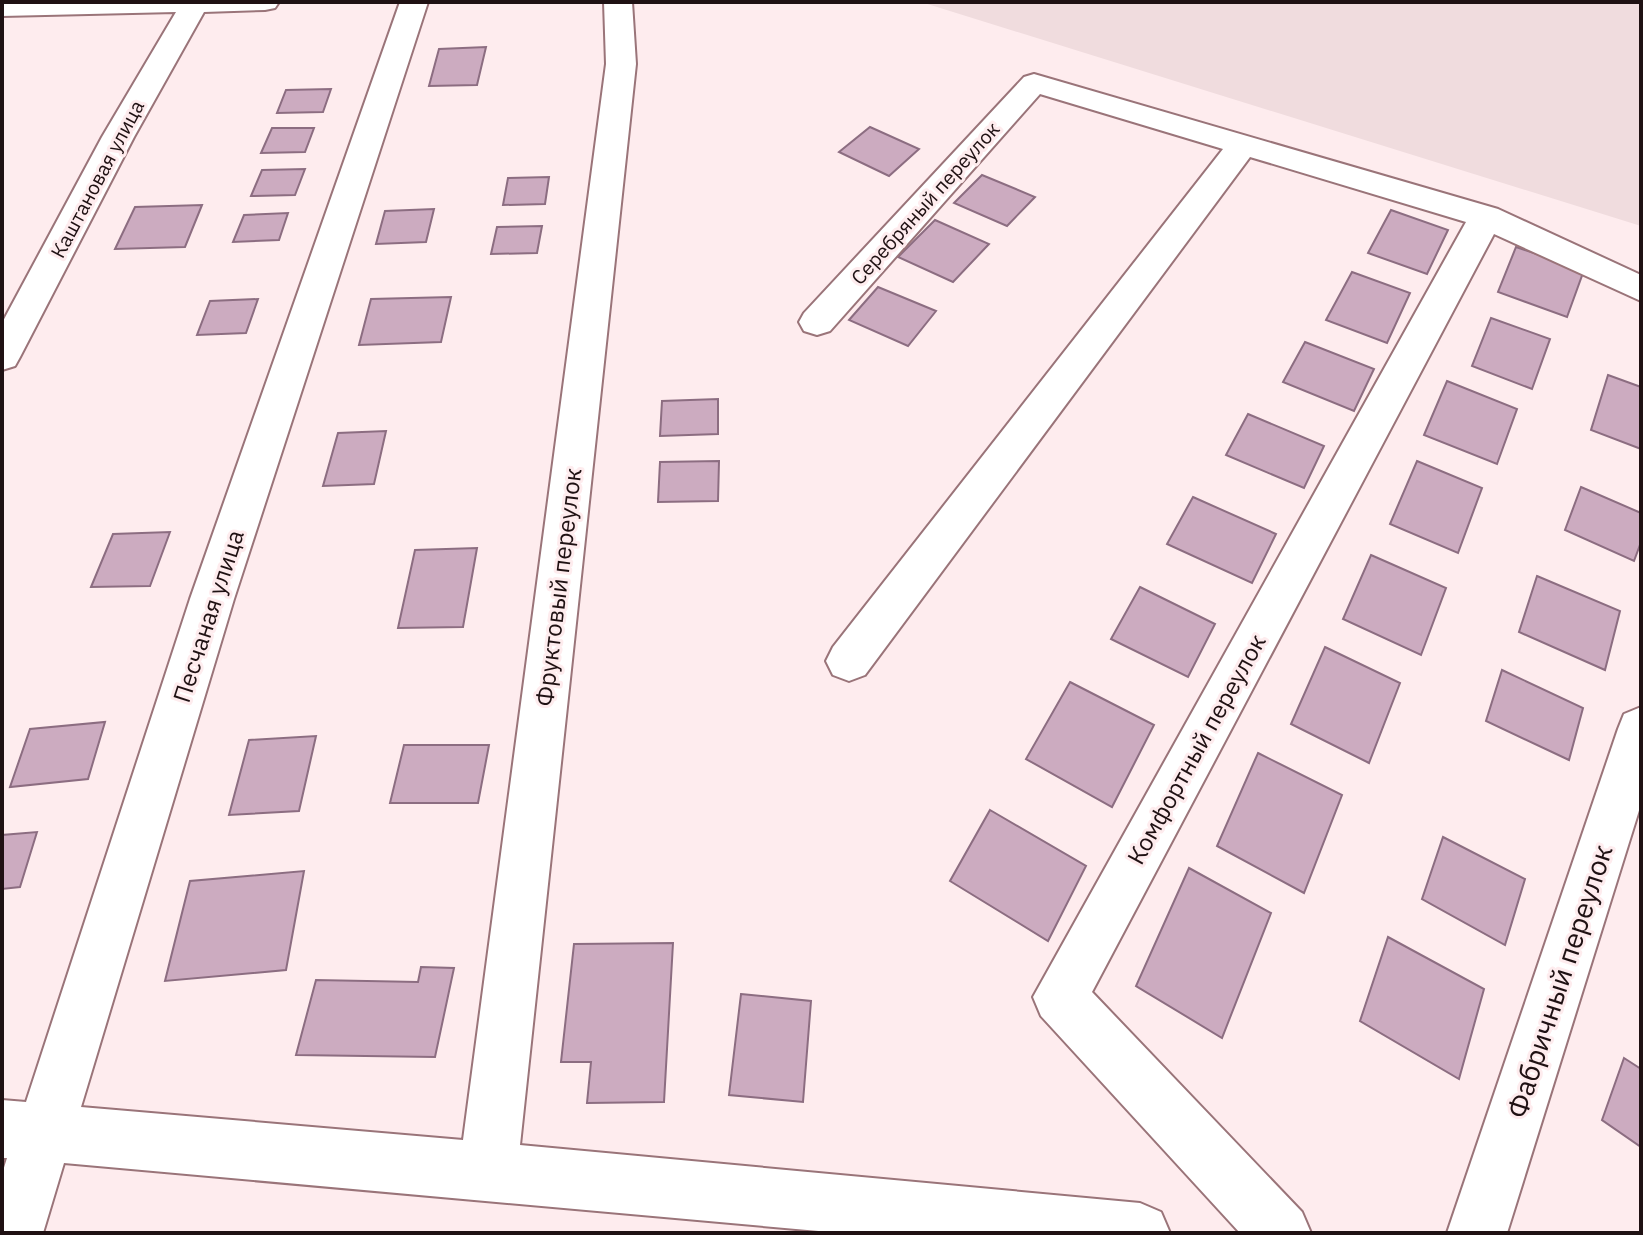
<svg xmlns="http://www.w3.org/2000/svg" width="1643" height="1235" font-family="'IBM Plex Sans',sans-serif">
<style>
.built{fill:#f0dcde}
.building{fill:#ccabc0;stroke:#8c6d81;stroke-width:2}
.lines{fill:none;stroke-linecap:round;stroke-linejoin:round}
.minor-casing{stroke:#9a7479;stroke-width:4}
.minor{fill:#fff;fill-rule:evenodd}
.labels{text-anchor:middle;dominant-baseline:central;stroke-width:6;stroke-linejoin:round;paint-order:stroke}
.far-street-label{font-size:20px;fill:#1f1113;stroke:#feecee}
.street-label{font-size:24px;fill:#1f1113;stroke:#feecee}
.near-street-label{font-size:28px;fill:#1f1113;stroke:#feecee}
</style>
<rect width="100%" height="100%" fill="#feecee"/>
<path class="built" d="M921 2H1641V226Z"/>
<g class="building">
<path d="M486 47 477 85 429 86 439 49Z"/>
<path d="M331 89 323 112 277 113 286 90Z"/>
<path d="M870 127 919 149 889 176 839 152Z"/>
<path d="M272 128H314L305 152 261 153Z"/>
<path d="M305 169 295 195 251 196 262 170Z"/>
<path d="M982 175 1035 197 1007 226 954 203Z"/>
<path d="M549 177 545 204 503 205 508 178Z"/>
<path d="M202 205 185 247 115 249 135 207Z"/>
<path d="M434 209 426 242 376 244 385 211Z"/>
<path d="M1391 210 1448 230 1427 274 1368 253Z"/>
<path d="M288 213 279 240 233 242 244 215Z"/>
<path d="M935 220 989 244 953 282 898 257Z"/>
<path d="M542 226 537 253 491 254 497 227Z"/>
<path d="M1516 247 1584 270 1567 317 1498 292Z"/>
<path d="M1352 272 1410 293 1387 343 1326 320Z"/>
<path d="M878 287 936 311 908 346 849 320Z"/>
<path d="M451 297 441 342 359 345 371 299Z"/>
<path d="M258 299 246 333 197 335 210 301Z"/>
<path d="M1491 318 1550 339 1532 389 1472 366Z"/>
<path d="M1305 342 1374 369 1354 411 1283 382Z"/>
<path d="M1608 375 1641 387V449L1591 430Z"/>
<path d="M1447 381 1517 409 1497 464 1424 435Z"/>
<path d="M718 399V434L660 436 662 401Z"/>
<path d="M1248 414 1324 446 1304 488 1226 455Z"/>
<path d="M386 431 374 484 323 486 338 433Z"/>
<path d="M719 461 718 501 658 502 660 462Z"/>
<path d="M1417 461 1482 488 1458 553 1390 524Z"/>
<path d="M1581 487 1641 513V542L1634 561 1565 530Z"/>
<path d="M1193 497 1276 534 1252 583 1167 544Z"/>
<path d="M170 532 150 586 91 587 113 534Z"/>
<path d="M477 548 463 627 398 628 415 550Z"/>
<path d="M1371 555 1446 588 1421 655 1343 619Z"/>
<path d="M1537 576 1620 611 1605 670 1519 632Z"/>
<path d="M1140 587 1215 624 1188 677 1111 639Z"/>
<path d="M1325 647 1400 683 1369 763 1291 724Z"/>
<path d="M1502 670 1583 708 1569 760 1486 721Z"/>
<path d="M1070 682 1154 725 1112 807 1026 759Z"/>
<path d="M105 722 88 779 10 787 30 729Z"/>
<path d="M316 736 299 811 229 815 249 740Z"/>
<path d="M404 745H489L478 803H390Z"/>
<path d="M1258 753 1342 795 1304 893 1217 846Z"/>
<path d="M990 810 1086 866 1048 941 950 881Z"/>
<path d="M37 832 20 887 2 889V835Z"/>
<path d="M1443 837 1525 879 1505 945 1422 899Z"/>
<path d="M1189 868 1271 913 1222 1038 1136 986Z"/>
<path d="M304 871 286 970 165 981 190 881Z"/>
<path d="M1388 937 1484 989 1459 1079 1360 1021Z"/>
<path d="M673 943 664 1102 587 1103 591 1062H561L574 944Z"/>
<path d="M421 967 454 968 435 1057 296 1055 316 980 418 982Z"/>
<path d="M741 994 811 1001 803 1102 729 1095Z"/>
<path d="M1624 1058 1641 1069V1147L1602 1120Z"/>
</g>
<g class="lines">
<g class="minor-casing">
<g id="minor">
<path d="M2 2H279L275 8 265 10 204 12 134 137 20 357 15 366 2 370V323L102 137 176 12 2 16Z"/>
<path d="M400 2H428L234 599 81 1107 463 1140 606 64 604 2H632L636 64 520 1145 1140 1203 1161 1212 1170 1233H841L64 1163 43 1233H2V1174L7 1158H2V1100L26 1102 190 599Z"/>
<path d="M1034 74 1498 209 1641 275V301L1494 234 1092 992 1302 1212 1311 1233H1240L1041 1016 1033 997 1466 222 1250 157 865 675 849 681 833 675 826 661 833 647 1223 149 1040 94 830 331 817 335 804 331 799 322 804 313 1024 77Z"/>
<path d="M1641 707V804L1507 1233H1447L1618 729 1624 714Z"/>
</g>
</g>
<use href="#minor" class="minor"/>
</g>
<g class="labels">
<g class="far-street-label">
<text transform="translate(97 179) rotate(-62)">Каштановая улица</text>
<text transform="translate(925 203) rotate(-48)">Серебряный переулок</text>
</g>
<g class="street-label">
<text transform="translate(558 587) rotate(-83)">Фруктовый переулок</text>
<text transform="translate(208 616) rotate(-72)">Песчаная улица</text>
<text transform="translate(1196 749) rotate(-61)">Комфортный переулок</text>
</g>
<g class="near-street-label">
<text transform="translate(1559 981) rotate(-72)">Фабричный переулок</text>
</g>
</g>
<rect width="1643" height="1235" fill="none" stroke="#1f1113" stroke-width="8"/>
</svg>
